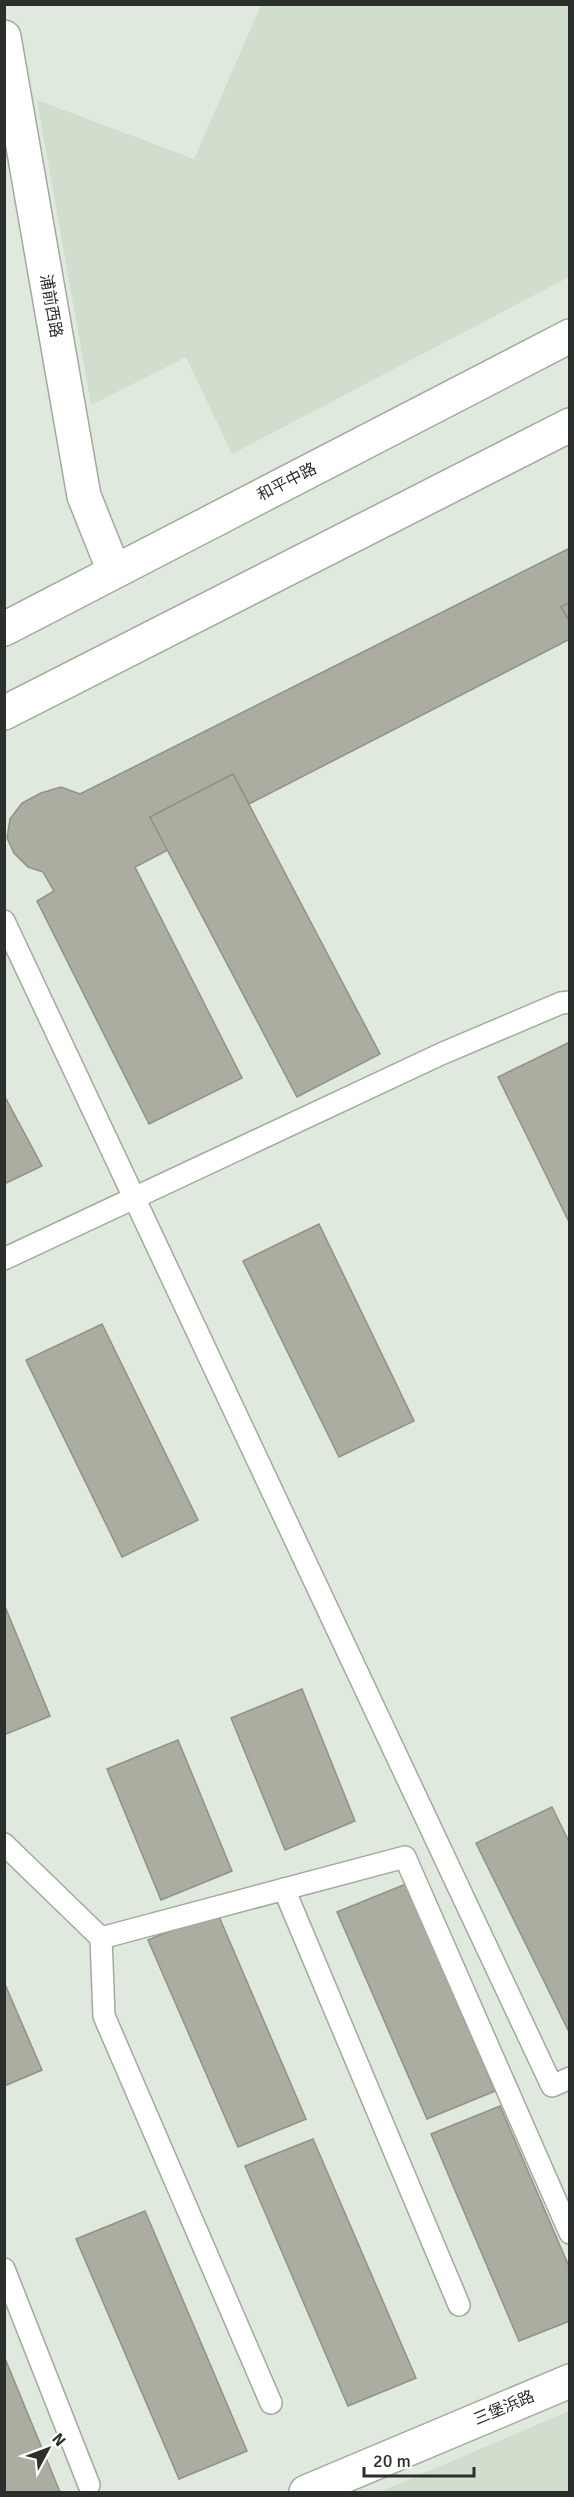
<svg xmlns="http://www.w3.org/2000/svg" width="574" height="2497" font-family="Signika,'Noto Sans SC',sans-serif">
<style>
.built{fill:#d1decd}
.building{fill:#acada1;stroke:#919286;stroke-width:1.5}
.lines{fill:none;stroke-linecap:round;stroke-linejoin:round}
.lane-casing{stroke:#a2aa9f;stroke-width:24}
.street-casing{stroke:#a2aa9f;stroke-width:36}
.primary-casing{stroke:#a2aa9f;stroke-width:36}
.lane{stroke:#fff;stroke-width:21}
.street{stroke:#fff;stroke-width:33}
.primary{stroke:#fff;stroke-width:33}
.labels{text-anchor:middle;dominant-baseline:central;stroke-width:4.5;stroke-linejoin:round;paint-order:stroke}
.street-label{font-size:16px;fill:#2c302c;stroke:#fff}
</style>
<rect width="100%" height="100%" fill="#e0e9dd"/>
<g class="built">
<path d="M261 5H569V277L232 454 186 357 91 405 37 100 194 159Z"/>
<path d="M569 2411V2492H379Z"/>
</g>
<g class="building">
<path d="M570 548V602L561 607 570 622V639L249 804 233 774 150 817 168 850 135 867 242 1078 149 1124 37 901 54 891 43 872 28 867 14 853 7 838 10 819 22 803 41 793 61 787 80 794Z"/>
<path d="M570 602V622L561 607Z"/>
<path d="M233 774 380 1054 297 1097 150 817Z"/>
<path d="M570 1042V1224L498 1077Z"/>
<path d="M4 1095 42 1166 4 1184Z"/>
<path d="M319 1224 414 1421 339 1457 243 1261Z"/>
<path d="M102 1324 198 1520 122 1557 26 1360Z"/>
<path d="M4 1604 50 1716 4 1735Z"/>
<path d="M302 1689 355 1821 285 1850 231 1718Z"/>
<path d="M178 1740 232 1871 161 1900 107 1769Z"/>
<path d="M552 1807 570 1844V2034L476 1843Z"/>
<path d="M406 1884 495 2091 427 2119 337 1912Z"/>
<path d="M217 1912 306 2119 238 2147 148 1940Z"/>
<path d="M4 1982 42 2070 4 2086Z"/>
<path d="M500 2106 570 2269V2321L519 2341 431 2134Z"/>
<path d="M313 2139 416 2378 348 2406 245 2166Z"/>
<path d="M145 2211 247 2451 179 2479 76 2239Z"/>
<path d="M4 2356 60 2492H4Z"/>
</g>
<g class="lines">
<g class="lane-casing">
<g id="lane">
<path d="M4 921 552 2086 570 2078"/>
<path d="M4 1259 441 1054 561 1003 570 1002"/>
<path d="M4 1844 101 1938 405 1857 570 2233"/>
<path d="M284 1889 459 2305"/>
<path d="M101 1938 104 2016 271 2403"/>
<path d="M4 2269 89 2485"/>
</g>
</g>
<g class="street-casing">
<g id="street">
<path d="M4 37 84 496 114 571"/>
<path d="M306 2492 570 2381"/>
</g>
</g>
<g class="primary-casing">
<g id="primary">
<path d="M4 629 570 336"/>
<path d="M4 713 570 425"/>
</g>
</g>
<use href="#lane" class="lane"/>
<use href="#street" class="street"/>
<use href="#primary" class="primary"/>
</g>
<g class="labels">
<g class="street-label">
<text transform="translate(51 306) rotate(80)">浦前西路</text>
<text transform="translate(287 482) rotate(-27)">和平中路</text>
<text transform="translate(504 2408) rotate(-23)">三堡浜路</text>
</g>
</g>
<rect width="574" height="2497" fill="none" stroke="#2c302c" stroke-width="12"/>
<g transform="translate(48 2449) rotate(49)" stroke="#ffffff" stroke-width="4.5" paint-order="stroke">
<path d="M0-4.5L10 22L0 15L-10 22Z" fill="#2c302c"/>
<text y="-9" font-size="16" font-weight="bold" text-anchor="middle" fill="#2c302c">N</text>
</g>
<path d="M364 2467v9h110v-9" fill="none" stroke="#2c302c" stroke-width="3"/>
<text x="373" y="2467" font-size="18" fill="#2c302c" stroke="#ffffff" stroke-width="4.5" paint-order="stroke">20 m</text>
</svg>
